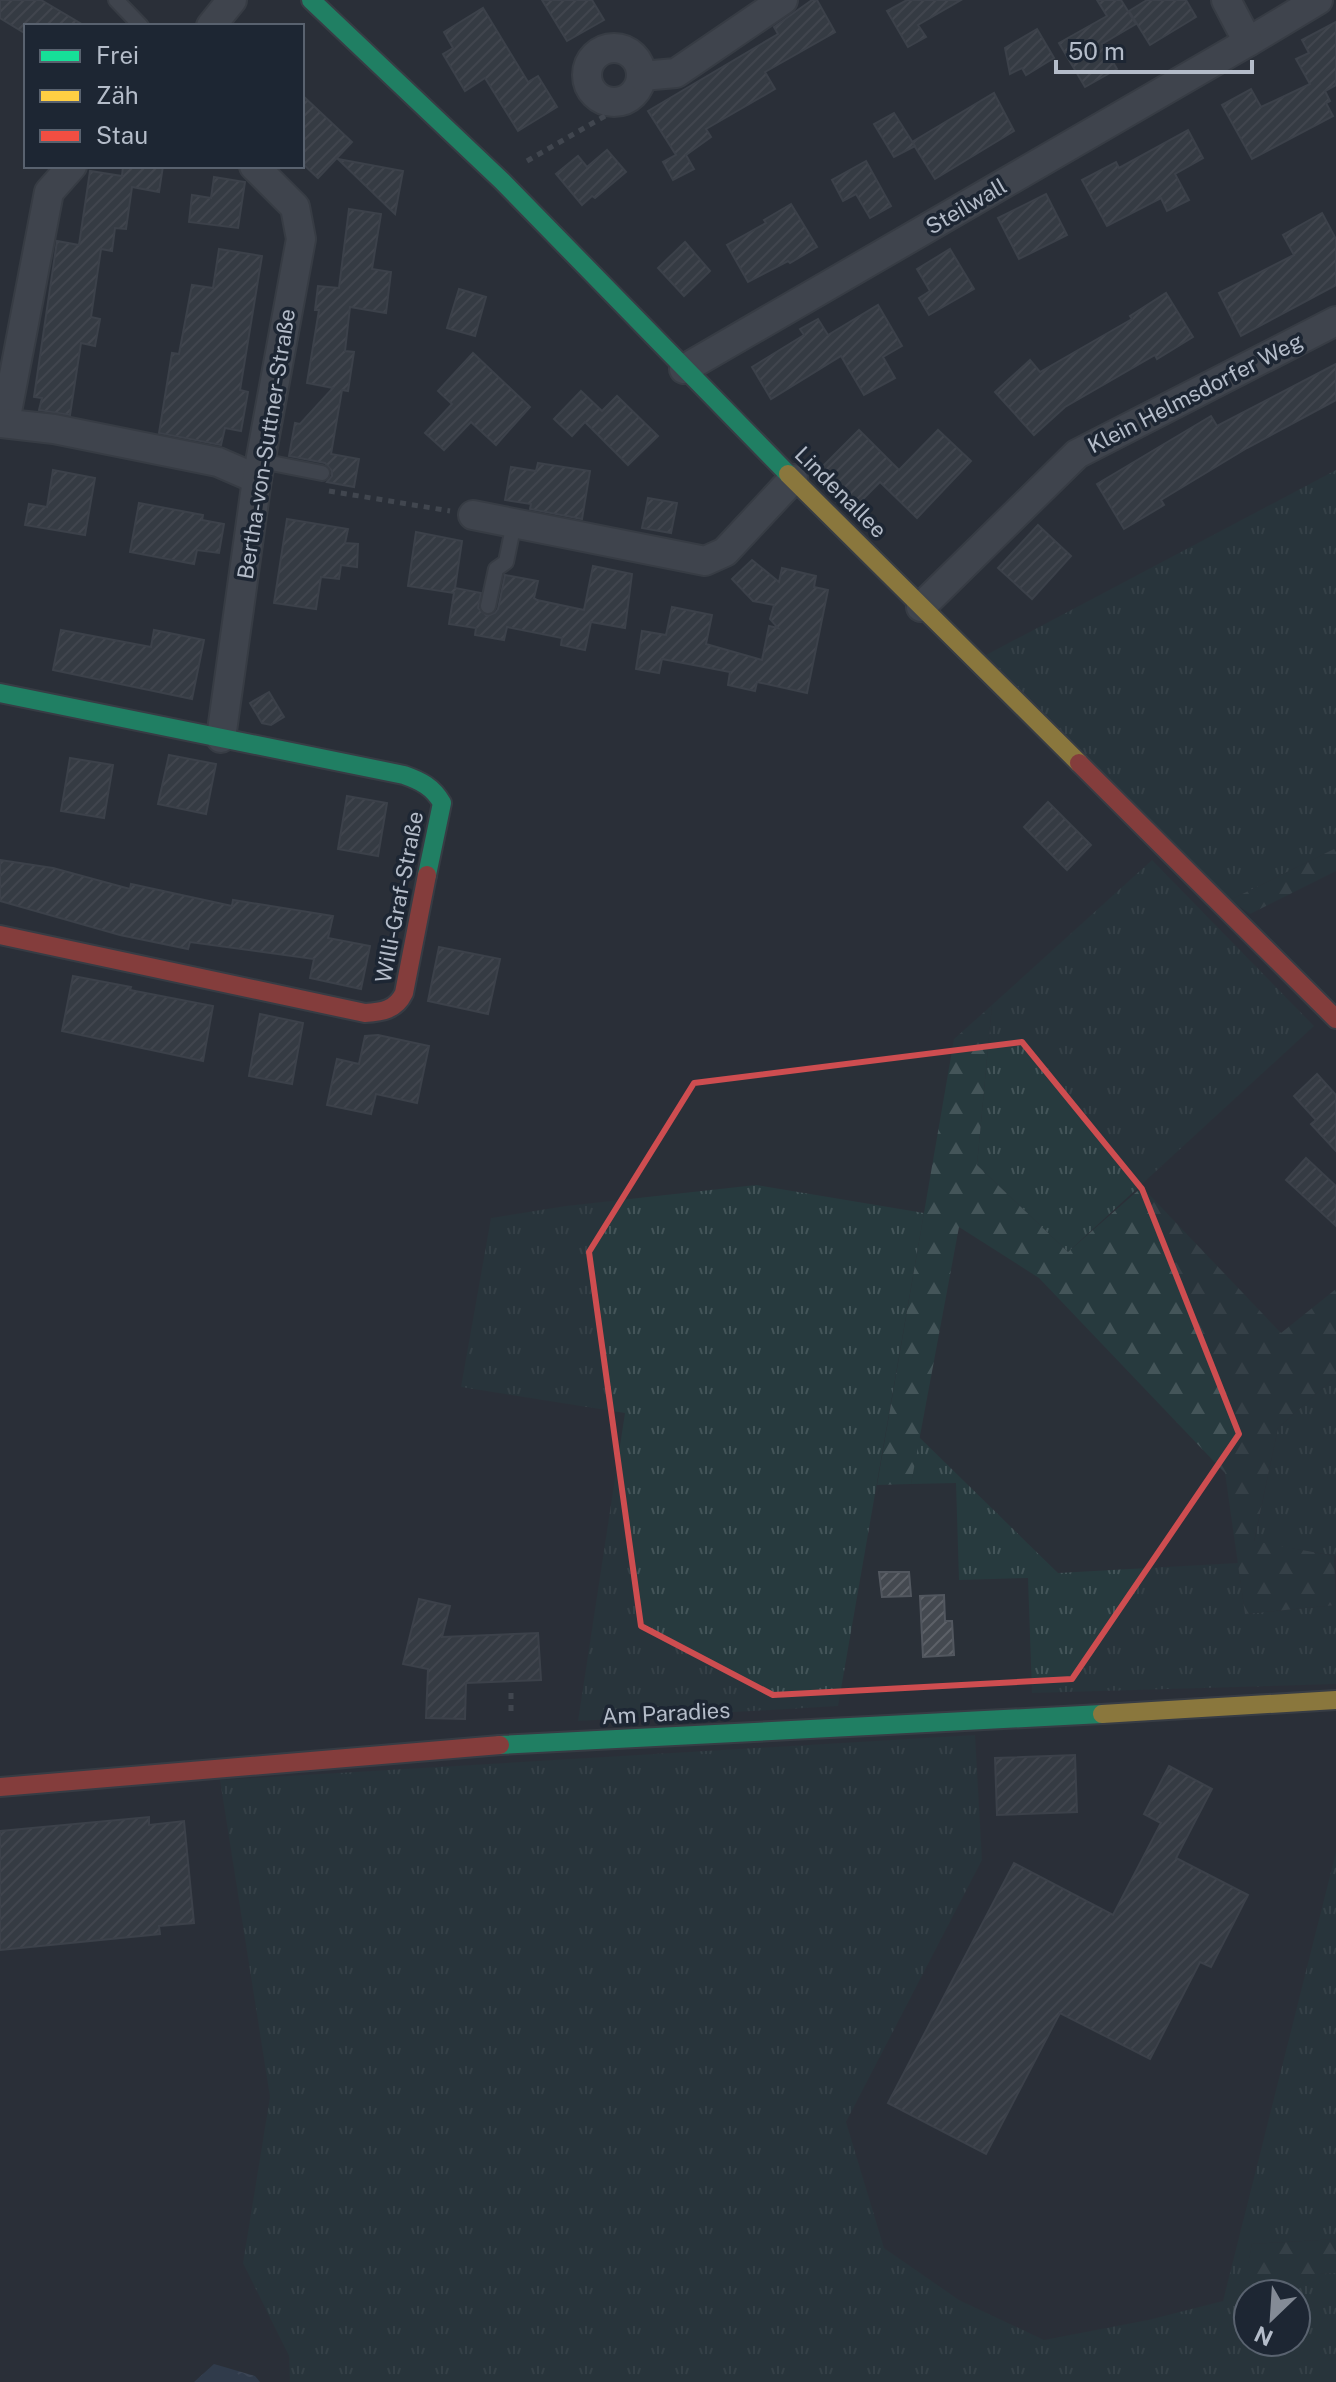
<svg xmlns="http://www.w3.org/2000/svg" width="1336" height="2382" font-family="'Public Sans',sans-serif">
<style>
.grass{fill:url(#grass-tufts);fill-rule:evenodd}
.forest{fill:url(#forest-firs)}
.water{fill:url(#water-ripples)}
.building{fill:url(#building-hatch);stroke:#52575f;stroke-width:2}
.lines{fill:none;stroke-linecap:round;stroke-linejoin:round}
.lane-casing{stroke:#484c53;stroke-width:18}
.street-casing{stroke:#484c53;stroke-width:32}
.fast-casing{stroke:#484c53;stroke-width:22}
.slow-casing{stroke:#484c53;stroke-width:22}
.jam-casing{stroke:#484c53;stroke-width:22}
.path{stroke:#5d636a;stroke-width:5;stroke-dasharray:6 6;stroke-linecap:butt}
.lane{stroke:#5a5e66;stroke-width:14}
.street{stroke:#5a5e66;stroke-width:28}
.fast{stroke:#16e098;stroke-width:18}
.slow{stroke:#ffcf43;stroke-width:18}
.jam{stroke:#f24e42;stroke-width:18}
.marked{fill:none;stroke:#ce4d50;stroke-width:6;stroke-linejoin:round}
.labels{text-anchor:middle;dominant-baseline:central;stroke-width:7;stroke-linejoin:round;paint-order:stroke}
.street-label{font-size:22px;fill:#b4bcc9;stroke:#1d2633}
</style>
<defs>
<pattern id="grass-tufts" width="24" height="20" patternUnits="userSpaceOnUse" patternTransform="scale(2)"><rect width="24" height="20" fill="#273a3e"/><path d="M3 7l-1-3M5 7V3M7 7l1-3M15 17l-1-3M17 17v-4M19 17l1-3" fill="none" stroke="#445559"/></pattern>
<pattern id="forest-firs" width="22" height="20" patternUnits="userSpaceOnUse" patternTransform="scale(2)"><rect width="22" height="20" fill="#273a3e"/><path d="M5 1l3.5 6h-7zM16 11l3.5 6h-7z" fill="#445559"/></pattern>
<pattern id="water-ripples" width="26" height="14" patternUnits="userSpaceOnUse" patternTransform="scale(2)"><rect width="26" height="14" fill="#384963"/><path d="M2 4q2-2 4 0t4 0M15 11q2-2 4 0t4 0" fill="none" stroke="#526178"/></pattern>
<pattern id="building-hatch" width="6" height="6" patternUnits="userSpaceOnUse" patternTransform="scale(2)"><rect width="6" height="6" fill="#444950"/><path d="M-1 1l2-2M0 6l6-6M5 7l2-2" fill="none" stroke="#5d6168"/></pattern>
</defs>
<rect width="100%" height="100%" fill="#2a3038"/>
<g class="grass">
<path d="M1336 470V848L1230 900 986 655Z"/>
<path d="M1152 860 1314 1026 1068 1252 977 1165 992 1005Z"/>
<path d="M756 1185 924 1213 838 1706 578 1721 625 1413 461 1387 491 1218 566 1206Z"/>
<path d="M1336 1376V1556L1254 1542 1278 1428Z"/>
<path d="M919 1437 1058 1573 1238 1563 1245 1614 1336 1605V1684L1032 1693 1028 1578 959 1580 956 1483 911 1484Z"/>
<path d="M975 1735 982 1860 846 2122 884 2248 959 2300 1044 2340 1148 2320 1223 2301 1336 1852V2239L1252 2244 1246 2277 1336 2273V2382H290L289 2356 243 2263 270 2097 220 1780ZM1248 2294H1296V2342H1248Z"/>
</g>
<g class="forest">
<path d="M1336 848V871L1250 914 1230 900Z"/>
<path d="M992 1005 977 1165 1068 1252 1142 1187 1281 1333 1336 1289V1376L1278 1428 1254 1541 1334 1556 1336 1605 1245 1614 1225 1473 1039 1278 959 1227 911 1484 877 1485 954 1039Z"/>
<path d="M1336 2239V2273L1245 2278 1252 2244Z"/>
</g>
<path class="water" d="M214 2364 255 2376 260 2382H194Z"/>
<g class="building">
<path d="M0 0H41L85 26H26V34L0 18Z"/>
<path d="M542 0H592L604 20 567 41Z"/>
<path d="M812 0H817L835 32 765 72 775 89 706 129 711 137 686 155 694 169 673 180 663 162 676 155 648 111 778 34 774 27Z"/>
<path d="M907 0H961L918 25 926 37 908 47 887 11Z"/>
<path d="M1097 0H1121L1136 24 1102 44 1117 69 1085 87 1059 43 1107 16Z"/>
<path d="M1147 0H1186L1196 17 1150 45 1129 11Z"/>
<path d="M483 8 528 82 538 76 557 107 518 131 485 78 465 91 443 54 453 48 444 32Z"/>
<path d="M1336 22V85L1325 91 1330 101 1326 103 1333 116 1252 159 1222 105 1251 89 1261 107 1310 84 1296 59 1309 53 1302 40Z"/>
<path d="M1037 29 1054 58 1026 75 1022 68 1010 74 1005 48Z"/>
<path d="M994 93 1014 131 935 179 912 142Z"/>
<path d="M302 95 352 142 318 178 302 163Z"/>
<path d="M894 113 915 146 894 157 874 124Z"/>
<path d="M1188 130 1203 158 1175 174 1189 200 1167 211 1161 198 1107 226 1082 180 1116 162 1119 168Z"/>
<path d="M607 150 626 172 595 198 592 196 582 205 556 174 578 156 587 167Z"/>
<path d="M338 159 403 171 395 214Z"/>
<path d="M866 161 891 206 870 218 856 194 843 201 832 180Z"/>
<path d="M123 166H163L159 192 132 187 126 229 115 228 112 251 101 249 91 317 100 319 95 346 81 343 70 415 39 410 42 398 34 397 57 241 79 245 90 171 122 176Z"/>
<path d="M214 177 245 182 238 228 189 222 192 195 211 198Z"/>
<path d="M1046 194 1067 235 1019 259 998 218Z"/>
<path d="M791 204 817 247 790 263 788 261 748 282 727 245 766 223 764 220Z"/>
<path d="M349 209 381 214 372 269 391 272 386 313 350 307 345 351 354 352 348 391 342 390 331 454 359 459 354 487 327 482 332 476V471L325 463 289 456 295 423 300 424 333 388 307 383 319 310H315L318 286 339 288Z"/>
<path d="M1322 213 1336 239V285L1241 336 1219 293 1294 255 1283 235Z"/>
<path d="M685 242 710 271 684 296 658 268Z"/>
<path d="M219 249 262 256 240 390 248 392 241 431 225 428 221 445 159 433 172 353 179 354 192 285 213 288Z"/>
<path d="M950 249 974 289 929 315 919 298 930 291 917 269Z"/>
<path d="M459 289 486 297 475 336 447 328Z"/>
<path d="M1166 293 1193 337 1157 359 1155 355 1065 407 1034 435 995 392 1030 360 1040 372 1132 319 1130 316Z"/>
<path d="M878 305 902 346 883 357 895 378 864 395 841 356 771 399 752 367 804 335 800 329 818 319 828 335Z"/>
<path d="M473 353 530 407 496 445 471 422 444 450 425 433 452 404 438 391Z"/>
<path d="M1336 364V400L1247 448 1161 500 1164 505 1124 529 1097 484 1211 416 1217 426Z"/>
<path d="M581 391 602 411 617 396 658 436 628 465 585 422 572 436 554 419Z"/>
<path d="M859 430 899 470 938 430 971 461 917 518 880 482 858 504 822 467Z"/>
<path d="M538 463 590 471 582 519 530 509 531 504 505 500 511 467 536 471Z"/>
<path d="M53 470 95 478 85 535 25 525 29 504 47 507Z"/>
<path d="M648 498 677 503 671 533 642 528Z"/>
<path d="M139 503 203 515 202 520 224 524 219 553 197 550 194 564 130 552Z"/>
<path d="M287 519 348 529 345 543 358 544 357 567 341 565 339 579 321 577 316 609 274 603Z"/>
<path d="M1038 525 1071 556 1032 599 998 568Z"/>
<path d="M416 532 462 541 455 588 481 593 478 608 487 616 495 613 498 609 505 575 538 581 534 598 537 600 584 610 593 566 632 574 625 628 591 622 585 650 561 645 562 638 507 627 504 640 475 635 476 628 449 624 454 593 408 586Z"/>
<path d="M752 560 779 582 782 568 816 576 814 587 828 590 807 693 757 682 755 691 728 685 730 672 662 659 659 673 636 669 642 631 666 635 672 607 712 615 706 644 762 660 769 626 778 628 770 619 774 605 753 601 732 579Z"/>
<path d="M61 630 151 647 154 630 204 640 192 699 53 670Z"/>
<path d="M269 692 284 717 271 725 262 723 250 703Z"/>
<path d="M169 755 216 764 206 814 158 804Z"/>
<path d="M70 758 113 765 104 818 61 811Z"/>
<path d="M347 796 387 803 378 856 338 849Z"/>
<path d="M1048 802 1091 845 1067 870 1024 827Z"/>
<path d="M0 860 53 868 130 889 131 884 232 906 233 900 333 916 328 938 370 946 361 989 310 978 314 959 190 942 188 949 120 935 0 901Z"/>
<path d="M439 947 500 959 488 1014 428 1001Z"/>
<path d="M73 976 131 987 130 990 213 1006 203 1061 62 1031Z"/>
<path d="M260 1014 303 1023 292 1084 249 1076Z"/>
<path d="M378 1035 429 1046 417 1103 376 1094 371 1114 327 1105 337 1059 359 1064 365 1036Z"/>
<path d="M1317 1074 1336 1095V1151L1311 1124 1316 1120 1294 1096Z"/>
<path d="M1306 1158 1336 1186V1226L1286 1180Z"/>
<path d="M879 1572H909L911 1596 882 1597Z"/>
<path d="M944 1595 945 1621H952L954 1655 923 1657 920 1596Z"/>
<path d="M419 1599 450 1606 442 1637 538 1633 541 1680 466 1683 465 1719 426 1718 428 1669 403 1664Z"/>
<path d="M1075 1755 1077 1812 997 1815 995 1758Z"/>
<path d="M1169 1766 1212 1789 1176 1858 1248 1895 1211 1967 1200 1962 1150 2059 1060 2013 986 2154 888 2103 1014 1863 1113 1915 1161 1823 1144 1814Z"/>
<path d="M149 1817V1825L184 1821 194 1923 159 1926 160 1934 0 1950V1831Z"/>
</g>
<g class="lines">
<g class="lane-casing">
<g id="lane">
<path d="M116 0 141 26"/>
<path d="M261 461 322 473"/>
<path d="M488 606 496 569 506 562 514 523"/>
</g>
</g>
<g class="street-casing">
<g id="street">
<path d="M211 26 232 0"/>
<path d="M1248 42 1318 0"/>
<circle cx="614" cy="75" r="27"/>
<path d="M642 76 676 73 783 0"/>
<path d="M684 369 1248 42 1226 0"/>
<path d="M5 422 49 192 72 166"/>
<path d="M0 423 54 429 218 462 257 479"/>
<path d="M473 515 705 561 725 552 793 479"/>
<path d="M921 607 1077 454 1336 321"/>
<path d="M221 738 257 479 301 239 295 207 254 166"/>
</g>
</g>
<g class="fast-casing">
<g id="fast">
<path d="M311 0 502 181 788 474"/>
<path d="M0 693 404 775C421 781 433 787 442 803L427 875"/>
<path d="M500 1745 1102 1714"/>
</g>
</g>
<g class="slow-casing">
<g id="slow">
<path d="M788 474 1079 763"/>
<path d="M1102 1714 1336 1700"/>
</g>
</g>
<g class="jam-casing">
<g id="jam">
<path d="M1079 763 1336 1019"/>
<path d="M0 935 365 1013C382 1012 396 1010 404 993L427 875"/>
<path d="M0 1787 500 1745"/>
</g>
</g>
<g class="path">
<path d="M527 161 605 116 610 103"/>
<path d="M329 491 450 511"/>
<path d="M511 1693V1715"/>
</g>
<use href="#lane" class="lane"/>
<use href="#street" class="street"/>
<use href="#fast" class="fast"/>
<use href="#slow" class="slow"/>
<use href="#jam" class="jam"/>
</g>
<path d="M0 0H1336V2382H0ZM1022 1042 1142 1189 1239 1434 1072 1679 773 1695 641 1626 589 1252 694 1083Z" fill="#2a3038" fill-opacity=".55" fill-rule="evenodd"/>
<path class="marked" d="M1022 1042 1142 1189 1239 1434 1072 1679 773 1695 641 1626 589 1252 694 1083Z"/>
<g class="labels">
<g class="street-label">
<text transform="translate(966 206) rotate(-30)">Steilwall</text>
<text transform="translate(1195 393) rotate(-27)">Klein Helmsdorfer Weg</text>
<text transform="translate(266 444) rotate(-81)">Bertha-von-Suttner-Straße</text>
<text transform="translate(841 492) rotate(45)">Lindenallee</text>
<text transform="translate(399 897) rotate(-79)">Willi-Graf-Straße</text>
<text transform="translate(666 1713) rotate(-3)">Am Paradies</text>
</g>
</g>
<rect x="24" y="24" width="280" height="144" fill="#1d2633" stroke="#59626f" stroke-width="2"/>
<rect x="40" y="50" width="40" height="12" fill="#16e098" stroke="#59626f" stroke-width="2"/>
<text x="96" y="64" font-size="24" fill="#b4bcc9">Frei</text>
<rect x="40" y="90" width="40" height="12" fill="#ffcf43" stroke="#59626f" stroke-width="2"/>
<text x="96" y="104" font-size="24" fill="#b4bcc9">Zäh</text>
<rect x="40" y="130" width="40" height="12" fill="#f24e42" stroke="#59626f" stroke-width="2"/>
<text x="96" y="144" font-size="24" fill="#b4bcc9">Stau</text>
<g transform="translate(1272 2318) rotate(205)"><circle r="38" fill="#1d2633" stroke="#59626f" stroke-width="2"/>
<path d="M0-6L14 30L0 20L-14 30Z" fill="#848b96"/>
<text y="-12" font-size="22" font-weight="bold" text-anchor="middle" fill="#b4bcc9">N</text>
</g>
<path d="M1056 60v12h196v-12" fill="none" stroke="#b4bcc9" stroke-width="4"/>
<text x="1068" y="60" font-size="24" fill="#b4bcc9" stroke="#1d2633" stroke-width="6" paint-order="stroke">50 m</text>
</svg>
